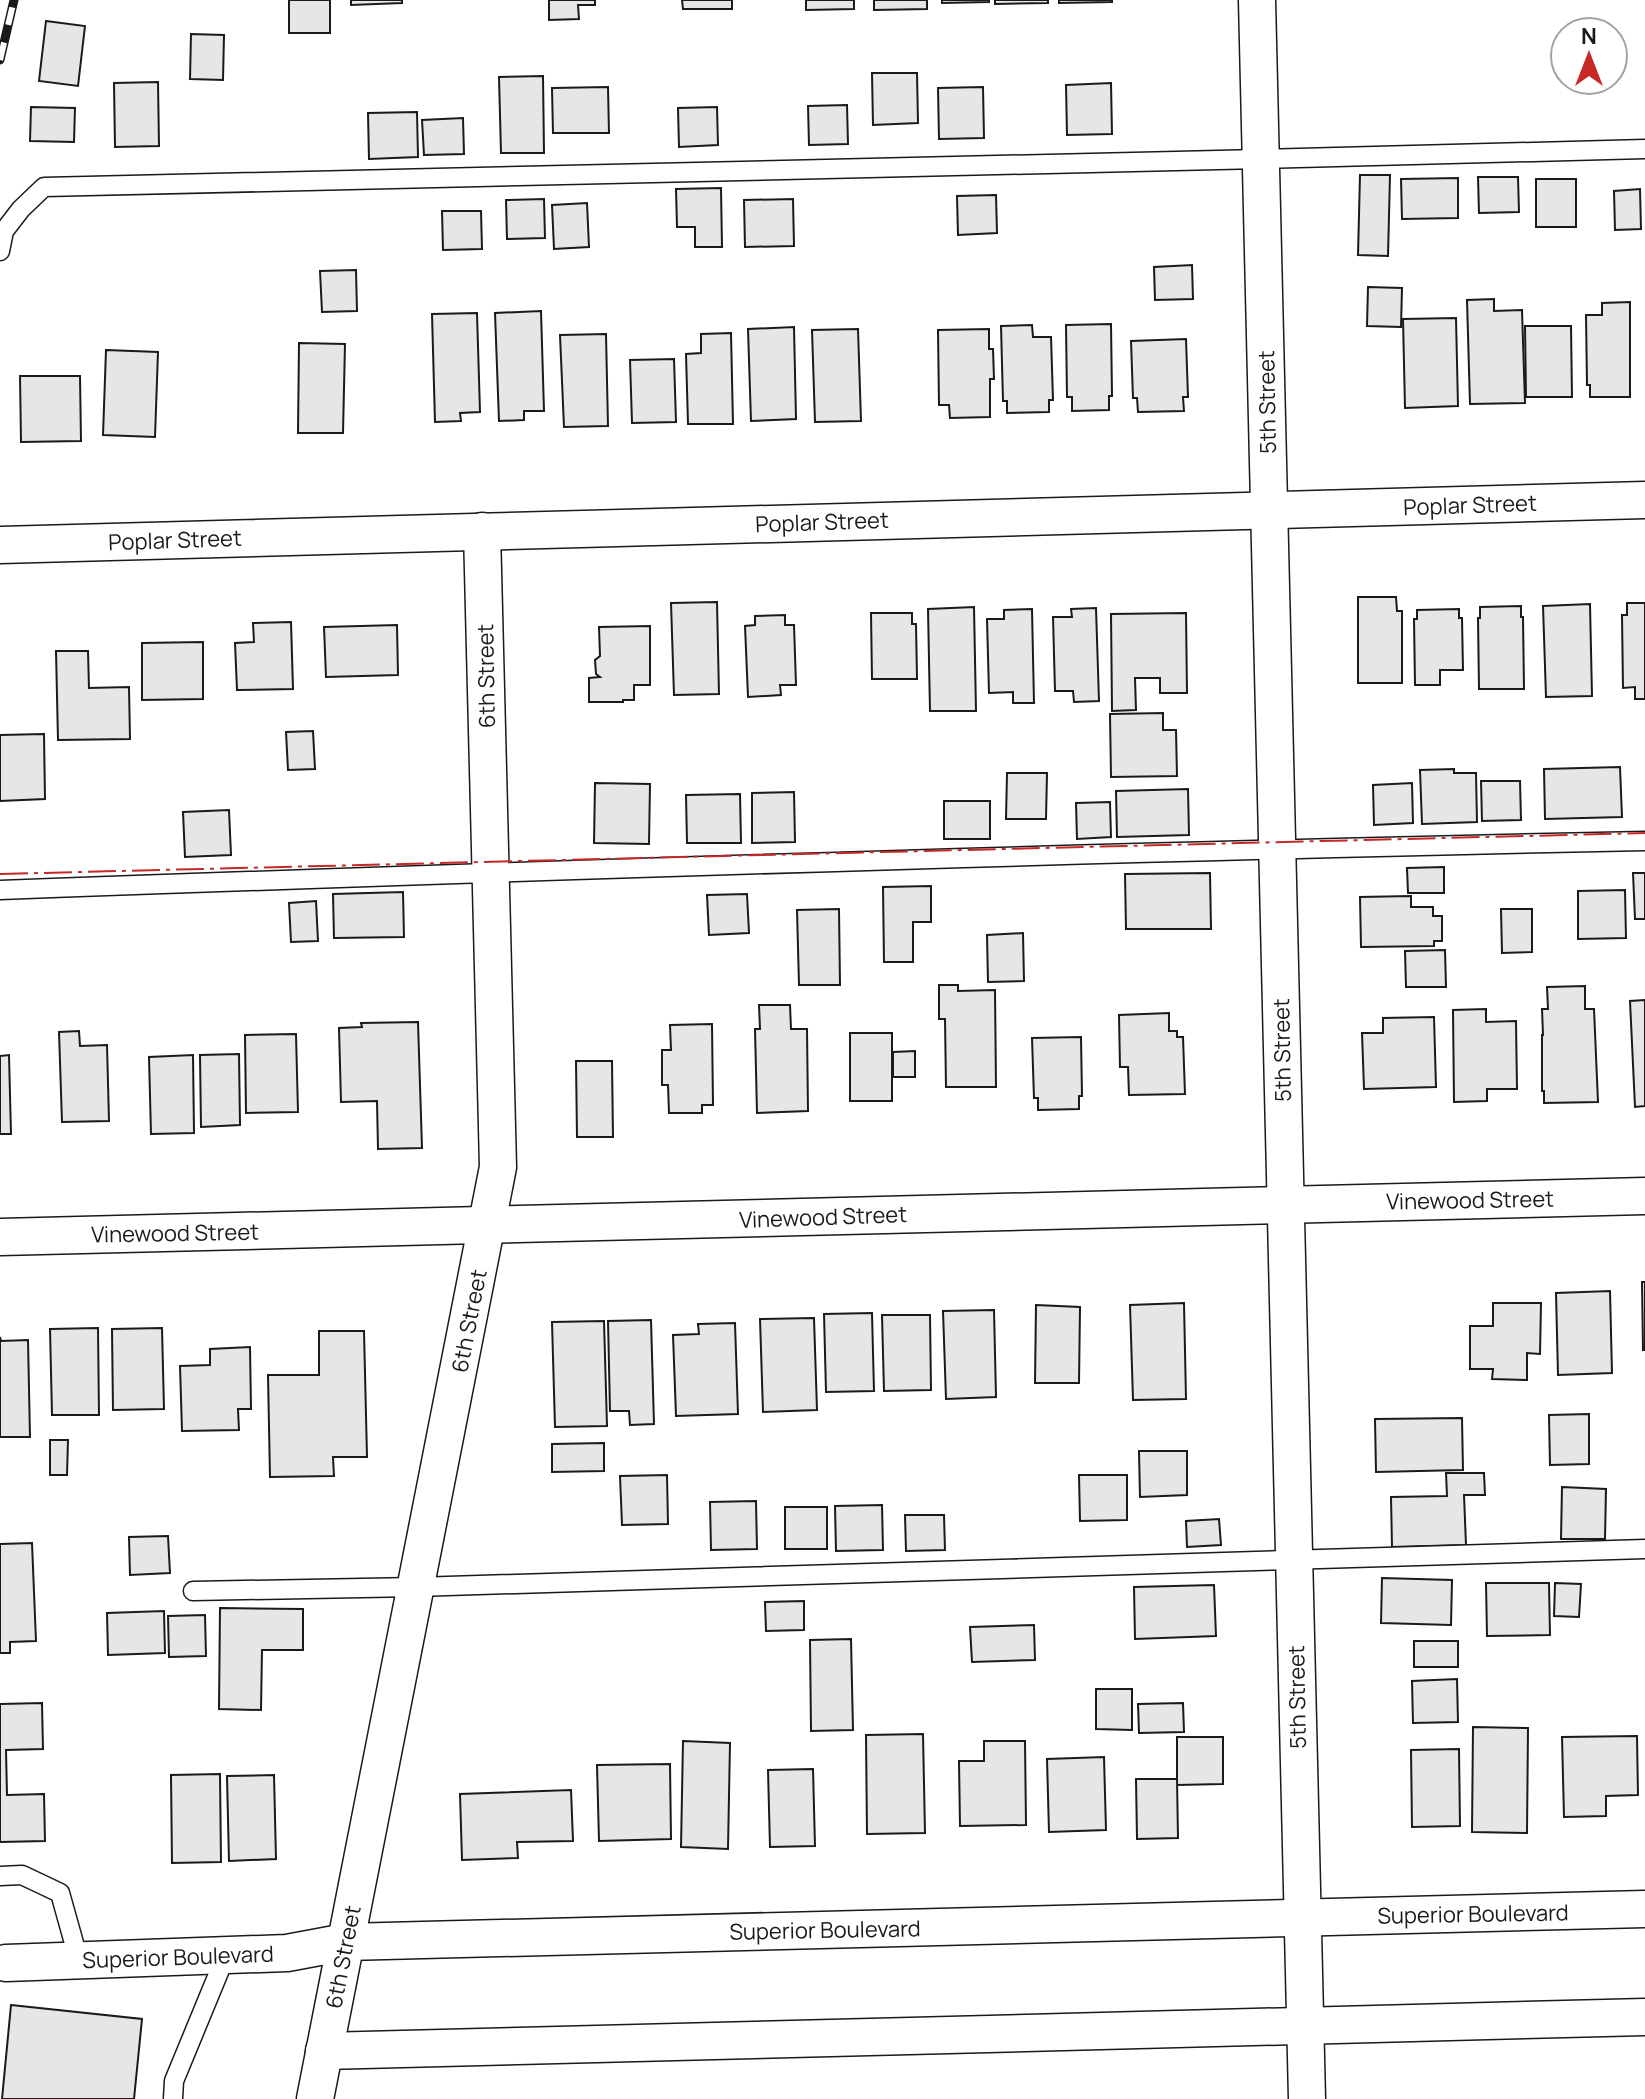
<svg xmlns="http://www.w3.org/2000/svg" width="1645" height="2099" font-family="Manrope,sans-serif">
<style>
.building{fill:#e6e6e6;stroke:#1a1a1a;stroke-width:2}
.lines{fill:none;stroke-linecap:round;stroke-linejoin:round}
.lane-casing{stroke:#1a1a1a;stroke-width:21}
.street-casing{stroke:#1a1a1a;stroke-width:39}
.lane{stroke:#fff;stroke-width:18}
.street{stroke:#fff;stroke-width:36}
.rail-casing{stroke:#1a1a1a;stroke-width:9}
.rail{stroke:#fff;stroke-width:6;stroke-dasharray:18;stroke-linecap:butt}
.power{stroke:#c62828;stroke-width:2;stroke-dasharray:28 6 4 6;stroke-linecap:butt}
.labels{text-anchor:middle;dominant-baseline:central;stroke-width:6;stroke-linejoin:round;paint-order:stroke}
.street-label{font-size:22px;fill:#1a1a1a;stroke:#fff}
</style>
<rect width="100%" height="100%" fill="#fff"/>
<g class="building">
<rect x="289" y="0" width="41" height="33"/>
<path d="M351 0H402V3L351 5Z"/>
<path d="M549 0H595V5H578L579 19 549 20Z"/>
<path d="M682 0H732V9H683Z"/>
<path d="M806 0H854V9L806 10Z"/>
<path d="M874 0H927V9L874 10Z"/>
<path d="M942 0H989V2L942 3Z"/>
<path d="M995 0H1048V3L995 4Z"/>
<path d="M1059 0H1112V2L1059 3Z"/>
<path d="M46 21 85 26 78 86 39 81Z"/>
<path d="M191 34 224 35 223 80 190 79Z"/>
<path d="M872 73H917L918 123 873 125Z"/>
<path d="M543 76 544 153H501L499 77Z"/>
<path d="M158 82 159 146 115 147 114 83Z"/>
<path d="M1111 83 1112 134 1067 135 1066 85Z"/>
<path d="M608 87 609 133H553L552 88Z"/>
<path d="M983 87 984 138 939 139 938 88Z"/>
<path d="M847 105 848 144 809 145 808 106Z"/>
<path d="M31 107 75 108 74 142 30 141Z"/>
<path d="M717 107 718 145 679 147 678 108Z"/>
<path d="M417 112 418 157 369 159 368 113Z"/>
<path d="M463 118 464 154 424 155 422 120Z"/>
<path d="M1360 175H1390L1388 256 1358 255Z"/>
<path d="M1478 177H1518L1519 212 1479 213Z"/>
<path d="M1458 178V218L1402 219 1401 179Z"/>
<rect x="1536" y="179" width="40" height="48"/>
<path d="M721 188 722 247H695V227H677L676 189Z"/>
<path d="M1640 189 1641 229 1615 230 1614 191Z"/>
<path d="M996 195 997 233 958 235 957 196Z"/>
<path d="M544 199 545 238 507 239 506 200Z"/>
<path d="M793 199 794 246 745 247 744 200Z"/>
<path d="M587 203 589 247 554 249 552 205Z"/>
<path d="M442 211H481L482 249 443 250Z"/>
<path d="M1192 265 1193 299 1155 300 1154 267Z"/>
<path d="M356 270 357 311 322 312 320 271Z"/>
<path d="M1368 287 1402 288 1401 327 1367 326Z"/>
<path d="M1494 299V311L1522 310 1525 403 1470 404 1467 300Z"/>
<path d="M1630 302V397H1590V385H1587L1586 315H1602V303Z"/>
<path d="M541 311 544 411H524V420L499 421 495 313Z"/>
<path d="M477 313 480 412 460 413 461 421 435 422 432 314Z"/>
<path d="M1456 318 1458 406 1405 408 1403 319Z"/>
<path d="M1111 324 1112 396H1109V410L1072 411V397H1067L1066 325Z"/>
<path d="M1032 325 1033 337H1051L1053 400H1049V412L1007 413V401H1003L1001 326Z"/>
<path d="M1525 326H1571L1572 397H1526Z"/>
<path d="M794 327 796 419 751 421 748 329Z"/>
<path d="M858 329 861 421 815 422 812 330Z"/>
<path d="M989 329V349H993L994 379H990V417L950 418 949 405H939L938 330Z"/>
<path d="M731 333 733 424H688L686 354 701 353V334Z"/>
<path d="M606 334 608 426 564 427 560 335Z"/>
<path d="M1186 339 1188 397H1183L1184 411 1138 412 1137 398H1133L1131 341Z"/>
<path d="M299 343 345 344 343 433H298Z"/>
<path d="M106 350 158 352 155 437 103 435Z"/>
<path d="M674 359 676 422 632 423 630 360Z"/>
<path d="M20 376H80L81 441 21 442Z"/>
<path d="M1358 597H1396L1397 611H1402V683H1358Z"/>
<path d="M717 602 719 694 674 695 671 603Z"/>
<path d="M1627 603H1645V699H1635V687L1623 688 1622 615H1627Z"/>
<path d="M1590 604 1592 696 1546 697 1543 606Z"/>
<path d="M1521 606V617H1523L1524 689H1479L1478 618H1480V607Z"/>
<path d="M974 607 976 711H930L928 609Z"/>
<path d="M1096 608 1099 701 1074 702 1073 691H1055L1053 617H1072L1071 609Z"/>
<path d="M1032 609 1034 703H1013V692L989 693 987 619H1004V610Z"/>
<path d="M1459 609V618H1462L1463 670H1440V685H1415L1414 619H1417V610Z"/>
<path d="M871 613H912V624H916L917 679H872Z"/>
<path d="M1186 613 1187 693H1160V678H1135L1136 710 1112 711 1111 614Z"/>
<path d="M785 615V625H794L796 685H780L781 695 748 697 745 626 755 625V616Z"/>
<path d="M291 622 293 689 237 690 235 643 254 642 253 623Z"/>
<path d="M397 625 398 675 326 677 324 627Z"/>
<path d="M650 626V685H634V700H623V702H589V678L600 677 596 674 595 660 600 656 599 627Z"/>
<path d="M203 642V699L142 700V643Z"/>
<path d="M56 651H88L89 688 129 687 130 739 58 740Z"/>
<path d="M1163 713V730H1176L1177 776 1111 777 1110 714Z"/>
<path d="M313 731 315 769 288 770 286 732Z"/>
<path d="M44 734 45 799 0 801V735Z"/>
<path d="M1620 767 1622 817 1545 819 1544 769Z"/>
<path d="M1454 769V773H1476L1477 822 1422 824 1420 770Z"/>
<path d="M1007 773H1047L1046 819H1006Z"/>
<path d="M1481 781H1520L1521 820 1482 821Z"/>
<path d="M595 783 650 784 649 844 594 843Z"/>
<path d="M1412 783 1413 823 1374 825 1373 785Z"/>
<path d="M1188 789 1189 835 1117 837 1116 791Z"/>
<path d="M794 792 795 842 752 843V793Z"/>
<path d="M740 794 741 843H687L686 795Z"/>
<rect x="944" y="801" width="46" height="38"/>
<path d="M1110 802 1111 837 1077 839 1076 803Z"/>
<path d="M229 810 231 855 185 857 183 812Z"/>
<path d="M1444 867V893H1408L1407 868Z"/>
<path d="M1210 873 1211 929H1126L1125 874Z"/>
<path d="M1633 873H1645V919H1635Z"/>
<path d="M931 886V922H913V962H884L883 887Z"/>
<path d="M1625 890 1626 938 1578 939V891Z"/>
<path d="M403 892 404 937 334 938 333 894Z"/>
<path d="M747 894 749 933 709 935 707 895Z"/>
<path d="M1411 896V907H1433V916H1442V941H1434V946L1361 947 1360 897Z"/>
<path d="M316 901 318 941 291 942 289 903Z"/>
<path d="M839 909 840 985H799L797 910Z"/>
<path d="M1501 909H1532V952L1502 953Z"/>
<path d="M1023 933 1024 981 988 982 987 935Z"/>
<path d="M1445 950 1446 987H1406L1405 951Z"/>
<path d="M939 985H958V991L995 990 996 1087H946L945 1019H939Z"/>
<path d="M1585 986V1009H1594L1598 1102 1544 1103V1091H1542V1035H1543L1542 1009H1548L1547 987Z"/>
<path d="M1645 1000V1106L1635 1107 1630 1001Z"/>
<path d="M759 1005H790L791 1029H807L808 1111 757 1113 755 1029H760Z"/>
<path d="M1486 1009V1022L1516 1021 1517 1089H1487V1101L1454 1102 1453 1010Z"/>
<path d="M1169 1013V1031H1177V1037H1183L1185 1094 1129 1095 1128 1067H1120L1119 1015Z"/>
<path d="M1434 1017 1436 1087 1364 1089 1362 1033H1383V1018Z"/>
<path d="M418 1022 422 1148 378 1149 377 1101 341 1102 339 1028 362 1027 361 1023Z"/>
<path d="M712 1024 713 1105H702V1113H669L668 1085H662V1050H671L670 1025Z"/>
<path d="M79 1031 80 1046 107 1045 109 1121 62 1122 59 1032Z"/>
<rect x="850" y="1033" width="42" height="68"/>
<path d="M296 1034 298 1112 246 1113 245 1035Z"/>
<path d="M1081 1037 1082 1096H1079V1109L1038 1110V1098H1034L1032 1038Z"/>
<path d="M915 1051V1077H893V1052Z"/>
<path d="M239 1054 240 1125 201 1127 200 1055Z"/>
<path d="M9 1055 11 1134H0V1056Z"/>
<path d="M193 1055 194 1133 151 1134 149 1057Z"/>
<path d="M576 1061H612L613 1137H577Z"/>
<path d="M1642 1282H1645V1350H1643Z"/>
<path d="M1610 1291 1612 1373 1558 1375 1556 1293Z"/>
<path d="M1184 1303 1186 1399 1133 1400 1130 1305Z"/>
<path d="M1493 1303H1541L1540 1354 1527 1353V1380L1492 1379 1493 1369H1470V1326H1493Z"/>
<path d="M1036 1305 1080 1307 1079 1383H1035Z"/>
<path d="M994 1310 996 1397 946 1399 943 1311Z"/>
<path d="M872 1313 874 1391 826 1392 824 1314Z"/>
<path d="M882 1315H930L931 1390 884 1391Z"/>
<path d="M814 1318 817 1410 763 1412 760 1319Z"/>
<path d="M651 1320 654 1424 630 1425 629 1411H610L608 1321Z"/>
<path d="M604 1321 607 1426 555 1427 552 1322Z"/>
<path d="M735 1323 738 1414 676 1416 673 1335 699 1334 698 1324Z"/>
<path d="M98 1328 99 1415H52L50 1329Z"/>
<path d="M162 1328 164 1409 113 1410 112 1329Z"/>
<path d="M319 1331H364L367 1457H333L334 1476 270 1477 268 1375H319Z"/>
<path d="M0 1337 1 1341 28 1340 30 1437H0Z"/>
<path d="M250 1347 251 1409H238L239 1430 182 1431 180 1366 210 1365V1349Z"/>
<path d="M1589 1414V1464L1550 1465 1549 1415Z"/>
<path d="M1462 1418 1463 1470 1376 1472 1375 1419Z"/>
<path d="M50 1440H68L67 1475H50Z"/>
<path d="M604 1443V1471L552 1472V1444Z"/>
<path d="M1139 1451H1187V1495L1140 1497Z"/>
<path d="M1446 1473H1484L1485 1495H1464L1466 1545 1392 1547 1391 1497 1447 1496Z"/>
<path d="M667 1475 668 1524 622 1525 620 1476Z"/>
<path d="M1079 1475H1127V1520L1080 1521Z"/>
<path d="M1562 1487 1606 1489 1605 1539H1561Z"/>
<path d="M756 1501 757 1549 711 1550 710 1502Z"/>
<path d="M882 1505 883 1550 836 1551 835 1506Z"/>
<rect x="785" y="1507" width="42" height="42"/>
<path d="M905 1515H944L945 1550 906 1551Z"/>
<path d="M1219 1519 1221 1545 1187 1547 1186 1521Z"/>
<path d="M168 1536 170 1573 130 1575 129 1537Z"/>
<path d="M32 1543 36 1641 10 1642V1653H0V1544Z"/>
<path d="M1382 1578 1452 1580 1451 1625 1381 1623Z"/>
<path d="M1486 1583H1549L1550 1635 1487 1636Z"/>
<path d="M1555 1583 1581 1584 1579 1617 1554 1616Z"/>
<path d="M1214 1585 1216 1636 1135 1639 1134 1587Z"/>
<path d="M804 1601V1630L766 1631 765 1602Z"/>
<path d="M220 1608 303 1609V1650H262L261 1710 219 1709Z"/>
<path d="M164 1611 165 1653 108 1655 107 1613Z"/>
<path d="M205 1615 206 1656 169 1657 168 1616Z"/>
<path d="M1034 1625 1035 1660 972 1662 970 1627Z"/>
<path d="M851 1639 853 1730 811 1731 810 1640Z"/>
<rect x="1414" y="1641" width="44" height="26"/>
<path d="M1457 1679 1458 1722 1413 1723 1412 1681Z"/>
<path d="M1096 1689H1132V1730L1096 1729Z"/>
<path d="M42 1703 43 1749 6 1750 7 1795 44 1794 45 1841 0 1842V1704Z"/>
<path d="M1183 1703 1184 1732 1139 1733 1138 1704Z"/>
<path d="M1473 1727 1528 1728 1527 1833 1472 1832Z"/>
<path d="M923 1734 925 1833 867 1834 866 1735Z"/>
<path d="M1637 1736 1638 1795 1606 1796V1816L1564 1817 1562 1737Z"/>
<path d="M1177 1737H1223V1784L1177 1785Z"/>
<path d="M683 1741 730 1743 728 1849 681 1847Z"/>
<path d="M984 1741H1025L1026 1825 960 1826 959 1761H984Z"/>
<path d="M1459 1749 1460 1826 1412 1827 1411 1750Z"/>
<path d="M1104 1757 1106 1830 1049 1832 1047 1759Z"/>
<path d="M670 1764 671 1839 599 1841 597 1765Z"/>
<path d="M813 1769 815 1846 770 1847 768 1770Z"/>
<path d="M220 1774 221 1862 172 1863 171 1775Z"/>
<path d="M274 1775 276 1859 229 1861 227 1776Z"/>
<path d="M1136 1779H1177L1178 1838 1137 1839Z"/>
<path d="M571 1790 573 1841 517 1842 518 1858 462 1860 460 1794Z"/>
<path d="M11 2005 142 2019 134 2099H2Z"/>
</g>
<g class="lines">
<g class="lane-casing">
<g id="lane">
<path d="M0 251 4 231 21 209 44 187 1261 159 1645 149"/>
<path d="M0 890C548 870 1096 852 1645 841"/>
<path d="M193 1591 416 1587 1645 1549"/>
<path d="M0 1876 22 1875 60 1893 79 1961"/>
<path d="M173 2099 174 2081 226 1955"/>
</g>
</g>
<g class="street-casing">
<g id="street">
<path d="M1257 0 1307 2099"/>
<path d="M0 545 1645 500"/>
<path d="M0 1237 1645 1196"/>
<path d="M6 1963 287 1953 346 1942 1645 1909"/>
<path d="M324 2051 1645 2017"/>
<path d="M315 2099 498 1167 482 531"/>
</g>
</g>
<use href="#lane" class="lane"/>
<use href="#street" class="street"/>
<g class="rail-casing">
<path id="rail" d="M0 60 14 0"/>
</g>
<use href="#rail" class="rail"/>
<path class="power" d="M0 874 1645 833"/>
</g>
<g class="labels">
<g class="street-label">
<text transform="translate(1267 402) rotate(-91)">5th Street</text>
<text transform="translate(1470 505) rotate(-2)">Poplar Street</text>
<text transform="translate(822 522) rotate(-2)">Poplar Street</text>
<text transform="translate(175 540) rotate(-2)">Poplar Street</text>
<text transform="translate(486 676) rotate(-91)">6th Street</text>
<text transform="translate(1282 1050) rotate(-91)">5th Street</text>
<text transform="translate(1470 1200) rotate(-1)">Vinewood Street</text>
<text transform="translate(823 1217) rotate(-2)">Vinewood Street</text>
<text transform="translate(175 1233) rotate(-1)">Vinewood Street</text>
<text transform="translate(469 1321) rotate(-79)">6th Street</text>
<text transform="translate(1297 1697) rotate(-91)">5th Street</text>
<text transform="translate(1473 1914) rotate(-1)">Superior Boulevard</text>
<text transform="translate(825 1930) rotate(-1)">Superior Boulevard</text>
<text transform="translate(178 1957) rotate(-2)">Superior Boulevard</text>
<text transform="translate(343 1957) rotate(-79)">6th Street</text>
</g>
</g>
<g transform="translate(1589 56)"><circle r="38" fill="#ffffff" stroke="#a3a3a3" stroke-width="2"/>
<path d="M0-6L14 30L0 20L-14 30Z" fill="#c62828"/>
<text y="-12" font-size="22" font-weight="bold" text-anchor="middle" fill="#1a1a1a">N</text>
</g>
</svg>
